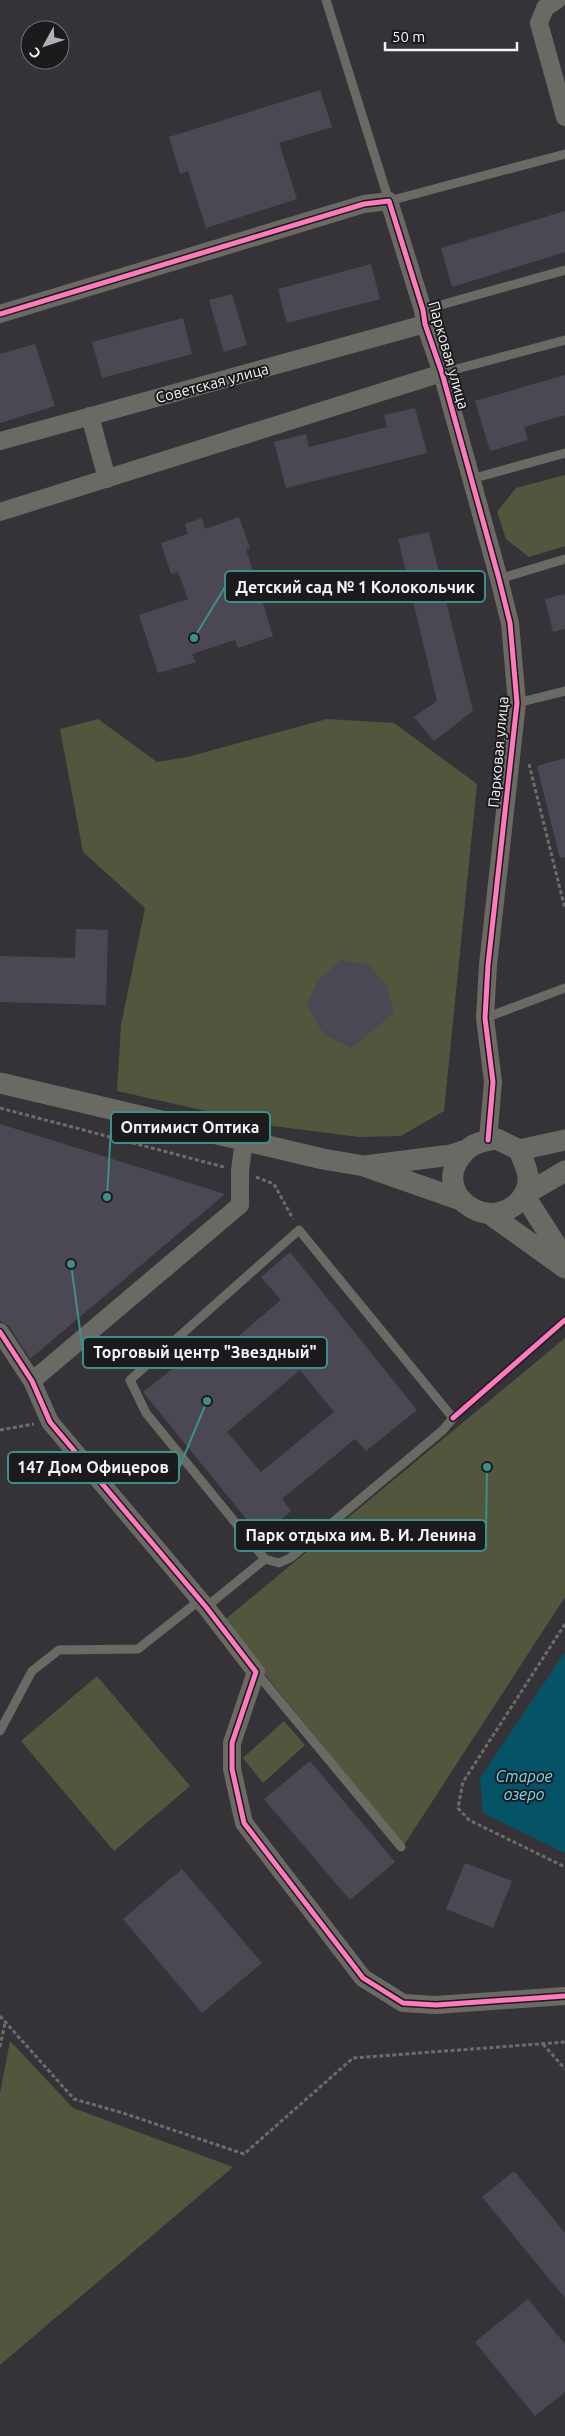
<svg xmlns="http://www.w3.org/2000/svg" width="565" height="2436" font-family="Ubuntu,sans-serif">
<style>
.green{fill:#51563c}
.water{fill:#055366}
.building{fill:#4c4853;fill-rule:evenodd}
.lines{fill:none;stroke-linecap:round;stroke-linejoin:round}
.path{stroke:#6e6c6b;stroke-width:3;stroke-dasharray:4 2.5;stroke-linecap:butt}
.service{stroke:#6b6964;stroke-width:9}
.minor{stroke:#6b6964;stroke-width:18}
.tertiary{stroke:#6b6964;stroke-width:21}
.cycleway-casing{stroke:#1b1a1d;stroke-width:8}
.cycleway{stroke:#fd7abc;stroke-width:5}
.labels{text-anchor:middle;dominant-baseline:central;stroke-width:4;stroke-linejoin:round;paint-order:stroke}
.street-label{font-size:15px;fill:#f5f4f8;stroke:#1b1a1d}
.water-label{font-size:16px;font-style:italic;fill:#73dbfb;stroke:#1b1a1d}
.leader{fill:none;stroke:#3d8f8a;stroke-width:2}
.callout-dot{fill:#3d8f8a;stroke:#1b1a1d;stroke-width:2}
.callout{fill:#1b1a1d;stroke:#3d8f8a;stroke-width:2}
.callout-label{font-size:16px;text-anchor:middle;font-weight:bold;fill:#f5f4f8}
</style>
<rect width="100%" height="100%" fill="#353338"/>
<g class="green">
<path d="M565 475V546L529 557 506 539 497 512 516 488Z"/>
<path d="M98 719 157 762 187 757 327 719 394 723 477 784 444 1111 401 1136 359 1137 273 1126 117 1091 121 1025 145 908 83 852 60 729Z"/>
<path d="M565 1338V1597L404 1845 222 1622Z"/>
<path d="M97 1676 190 1786 114 1851 21 1741Z"/>
<path d="M284 1721 305 1745 263 1783 243 1758Z"/>
<path d="M10 2041 73 2108 233 2167 0 2365V2093Z"/>
</g>
<path class="water" d="M565 1652V1853L483 1813 480 1778Z"/>
<g class="building">
<path d="M320 90 332 127 279 143 297 199 206 228 188 171 180 174 169 137Z"/>
<path d="M565 211V252L452 287 441 248Z"/>
<path d="M371 264 380 299 287 323 278 289Z"/>
<path d="M232 294 247 345 224 352 209 300Z"/>
<path d="M183 318 192 354 102 378 92 342Z"/>
<path d="M35 344 55 406 0 423V354Z"/>
<path d="M565 375V415L524 427 528 440 490 451 475 401Z"/>
<path d="M415 408 427 453 286 488 274 442 306 434 309 447 387 427 384 415Z"/>
<path d="M239 517 250 548 246 549 273 636 238 648 235 640 192 654 196 662 158 673 139 615 188 599 178 572 171 574 161 543 188 534 185 524 202 518 205 529Z"/>
<path d="M429 532 473 711 434 741 414 717 437 701 398 539Z"/>
<path d="M565 594V629L553 632 545 599Z"/>
<path d="M565 758V857L560 858 537 766Z"/>
<path d="M76 929 108 930 106 1005 0 1002V956L75 958Z"/>
<path d="M341 960 368 964 387 986 394 1013 351 1048 324 1035 307 1005 317 981Z"/>
<path d="M0 1124 225 1194 30 1359 9 1326 0 1321Z"/>
<path d="M290 1252 417 1410 366 1451 355 1439 282 1499 291 1511 261 1537 143 1392 199 1348 210 1360 281 1300 261 1277ZM300 1370 334 1412 261 1472 227 1432Z"/>
<path d="M310 1761 395 1862 350 1900 264 1799Z"/>
<path d="M465 1863 512 1881 493 1928 446 1909Z"/>
<path d="M182 1869 262 1963 202 2013 123 1919Z"/>
<path d="M514 2171 565 2233V2298L482 2197Z"/>
<path d="M528 2299 565 2344V2392L535 2416 475 2342Z"/>
</g>
<g class="lines">
<g class="path">
<path d="M529 764 565 909"/>
<path d="M0 1108 224 1167"/>
<path d="M256 1177 274 1184 293 1219"/>
<path d="M0 1430 34 1424"/>
<path d="M565 1624 463 1782 458 1808 469 1820 565 1867"/>
<path d="M0 2016 74 2099 123 2113 244 2154 353 2058 565 2042"/>
<path d="M543 2044 565 2069"/>
<path d="M0 2047 5 2023"/>
</g>
<g class="service">
<path d="M326 0 389 201 565 154"/>
<path d="M423 310 565 270"/>
<path d="M442 373 565 340"/>
<path d="M471 479 565 453"/>
<path d="M499 579 565 559"/>
<path d="M517 703 565 691"/>
<path d="M485 1018 565 988"/>
<path d="M206 1607 265 1559 146 1413 130 1380 299 1230 453 1418 443 1430 290 1558 279 1563 265 1559"/>
<path d="M256 1672 401 1847"/>
<path d="M0 1731 32 1671 59 1650 138 1649 200 1600"/>
</g>
<g class="minor">
<path d="M557 0 545 8 539 23 565 117"/>
<path d="M0 314 364 204 389 201 423 310 425 324 442 373 499 579 510 623 517 703 488 965 485 1018 493 1082 488 1140"/>
<path d="M90 416 107 479"/>
<path d="M0 441 425 324"/>
<path d="M0 512 442 373"/>
<path d="M0 1332 32 1381 50 1422 206 1607 256 1672 232 1743V1769L244 1823 363 1978 403 2003 436 2005 565 1996"/>
<path d="M32 1381 240 1205V1171L244 1140"/>
</g>
<g class="tertiary">
<path d="M0 1083 323 1159 364 1166 461 1200"/>
<path d="M497 1139 519 1150C522 1159 529 1171 528 1180 528 1187 524 1195 520 1200 492 1233 437 1199 457 1162 467 1145 479 1141 497 1139Z"/>
<path d="M519 1150 565 1140"/>
<path d="M365 1166 451 1155 463 1151"/>
<path d="M524 1195 565 1259"/>
<path d="M524 1195 565 1171"/>
<path d="M491 1215 565 1268"/>
</g>
<g class="cycleway-casing">
<g id="cycleway">
<path d="M0 314 364 204 389 201 423 310 425 324 442 373 499 579 510 623 517 703 488 965 485 1018 493 1082 488 1140"/>
<path d="M0 1332 32 1381 50 1422 206 1607 256 1672 232 1743V1769L244 1823 363 1978 403 2003 436 2005 565 1996"/>
<path d="M453 1418 565 1320"/>
</g>
</g>
<use href="#cycleway" class="cycleway"/>
</g>
<g class="labels">
<g class="street-label">
<text transform="translate(449 355) rotate(74)">Парковая улица</text>
<text transform="translate(212 383) rotate(-15)">Советская улица</text>
<text transform="translate(498 752) rotate(-85)">Парковая улица</text>
</g>
<g class="water-label">
<text x="524" y="1776">Старое<tspan x="524" dy="18">озеро</tspan></text>
</g>
</g>
<path class="leader" d="M194 638L225 587M107 1197L111 1128M71 1264L83 1352M207 1401L179 1468M487 1467L486 1535"/>
<g class="callout-dot">
<circle cx="194" cy="638" r="5"/>
<circle cx="107" cy="1197" r="5"/>
<circle cx="71" cy="1264" r="5"/>
<circle cx="207" cy="1401" r="5"/>
<circle cx="487" cy="1467" r="5"/>
</g>
<g class="callout">
<rect x="225" y="571" width="260" height="31" rx="5"/>
<rect x="111" y="1112" width="159" height="31" rx="5"/>
<rect x="83" y="1337" width="244" height="31" rx="5"/>
<rect x="8" y="1452" width="171" height="31" rx="5"/>
<rect x="235" y="1520" width="251" height="31" rx="5"/>
</g>
<g class="callout-label">
<text x="355" y="593">Детский сад № 1 Колокольчик</text>
<text x="190" y="1133">Оптимист Оптика</text>
<text x="205" y="1358">Торговый центр "Звездный"</text>
<text x="93" y="1473">147 Дом Офицеров</text>
<text x="361" y="1541">Парк отдыха им. В. И. Ленина</text>
</g>
<g transform="translate(45 45) rotate(230)"><circle r="24" fill="#1b1a1d" stroke="#727175"/>
<path d="M0-4L9 19L0 12L-9 19Z" fill="#b2b0b5"/>
<text y="-8" font-size="14" font-weight="bold" text-anchor="middle" fill="#f5f4f8">С</text>
</g>
<path d="M385 42v8h132v-8" fill="none" stroke="#f5f4f8" stroke-width="2.5"/>
<text x="392" y="42" font-size="15" fill="#f5f4f8" stroke="#1b1a1d" stroke-width="4" paint-order="stroke">50 m</text>
</svg>
